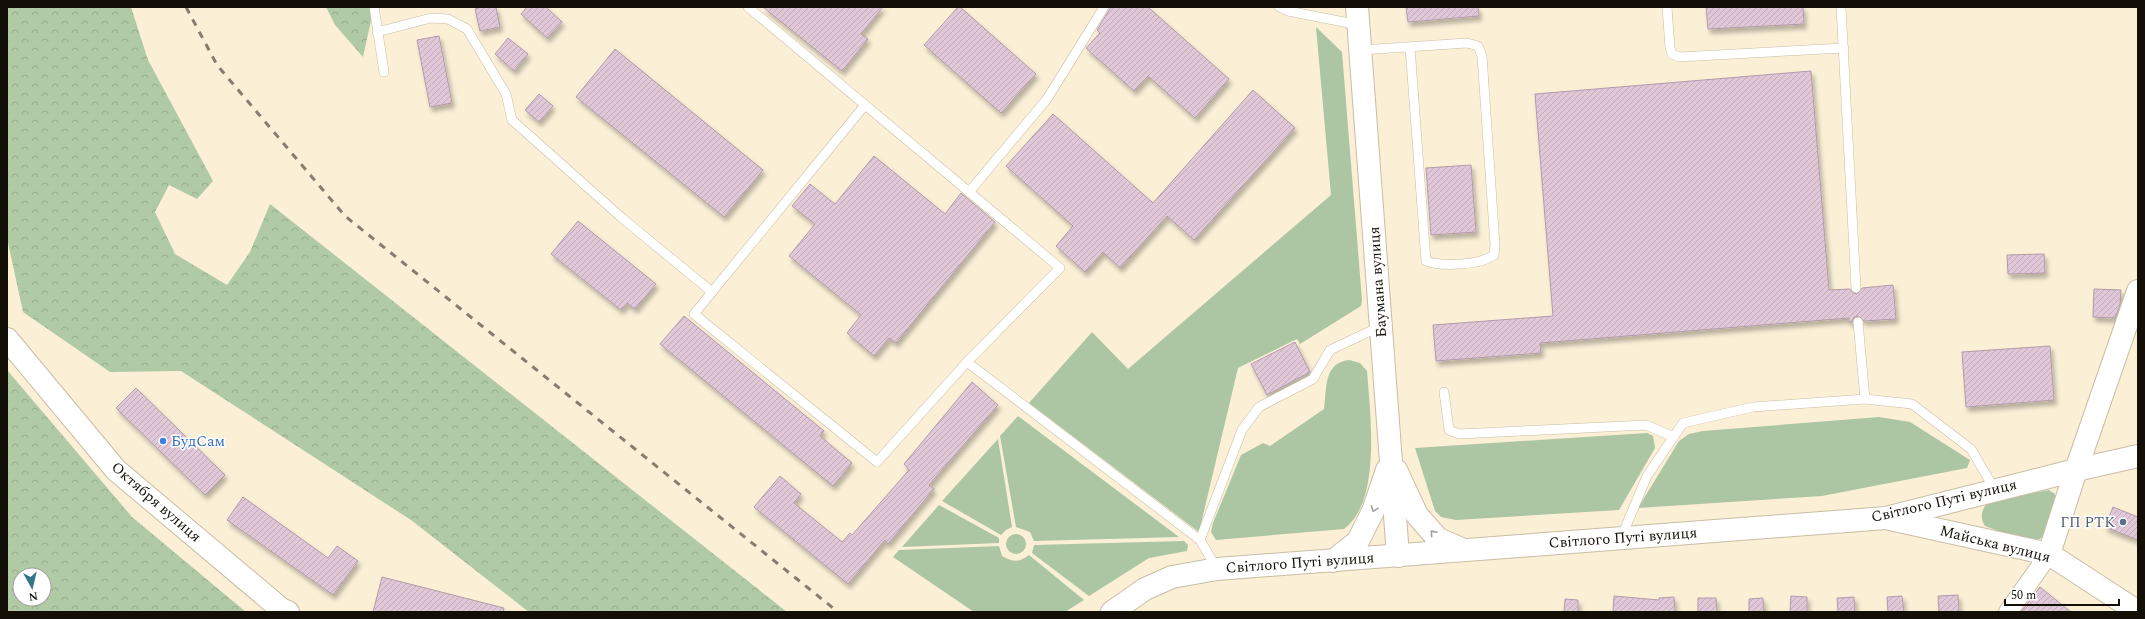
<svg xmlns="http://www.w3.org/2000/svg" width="2145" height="619" font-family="Spectral,serif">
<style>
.green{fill:#acc5a2}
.forest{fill:url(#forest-crowns);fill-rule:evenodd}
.building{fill:url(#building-hatch);stroke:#b29baa;filter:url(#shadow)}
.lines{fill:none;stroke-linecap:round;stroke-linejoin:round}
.lane-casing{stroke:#c8bda5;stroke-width:10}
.street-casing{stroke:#c8bda5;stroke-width:20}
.secondary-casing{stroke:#c8bda5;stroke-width:24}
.lane{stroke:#fff;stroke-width:9}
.street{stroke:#fff;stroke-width:18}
.secondary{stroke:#fff;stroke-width:22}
.rail{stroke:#857d6d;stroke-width:3;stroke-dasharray:7 7;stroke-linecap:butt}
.oneway{stroke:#a19f9c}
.shop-dot{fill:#3f7fe0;stroke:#fff;stroke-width:1.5}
.service-dot{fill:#5c6f8a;stroke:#fff;stroke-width:1.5}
.labels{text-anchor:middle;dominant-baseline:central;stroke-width:3;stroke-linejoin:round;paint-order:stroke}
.street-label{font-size:15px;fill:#130f07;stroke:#fff}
.shop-label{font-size:15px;fill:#366cbe;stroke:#fff;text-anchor:start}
.service-label{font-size:15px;fill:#4e5e75;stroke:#fff;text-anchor:end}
</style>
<defs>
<pattern id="forest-crowns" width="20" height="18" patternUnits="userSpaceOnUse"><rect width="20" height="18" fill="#b0caa5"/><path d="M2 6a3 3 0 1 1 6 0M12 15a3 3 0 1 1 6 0" fill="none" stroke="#96ac8d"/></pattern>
<pattern id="building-hatch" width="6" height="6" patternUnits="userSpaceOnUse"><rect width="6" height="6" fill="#e1c8d8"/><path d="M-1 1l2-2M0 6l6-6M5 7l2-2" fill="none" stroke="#c0abb8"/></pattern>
<filter id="shadow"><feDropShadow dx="2.5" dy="4.5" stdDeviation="2" flood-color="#0004"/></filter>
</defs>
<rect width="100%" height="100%" fill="#fbefd6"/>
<g class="green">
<path d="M1316 27 1342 52 1362 300 1361 306 1300 344 1297 339 1238 368 1199 532 1029 403 1092 332 1128 369 1331 195Z"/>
<path d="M1349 360 1360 363 1367 371C1370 412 1382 501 1344 529L1216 540 1211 532 1213 523 1241 455 1263 443 1270 446 1324 409C1327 389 1323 363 1349 360Z"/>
<path d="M1018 416 1179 537 1034 541 1030 532 1016 527 1000 436Z"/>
<path d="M1879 417 1910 422 1970 460 1967 468 1822 496 1638 508 1679 441 1689 434 1703 431Z"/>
<path d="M1647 433 1653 436 1655 448 1619 510 1456 520 1441 517 1435 511 1415 448Z"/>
<path d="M998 439 1012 527 1006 530 1001 535 942 501Z"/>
<path d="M2049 490 2055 494 2056 498 2043 537C2028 547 2001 531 1985 526 1979 517 1982 509 1988 502Z"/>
<path d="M939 505 999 538V543L902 547Z"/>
<circle cx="1016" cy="544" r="10"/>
<path d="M1184 541 1188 545 1187 551 1149 558 1089 596 1032 553 1034 545Z"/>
<path d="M999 546 1002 556C1013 562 1019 563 1029 555L1084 600 1065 612H974L893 557 899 550Z"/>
</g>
<g class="forest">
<path d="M7 7H131L148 60 213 181 197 199 169 185 155 212 175 254 227 285 250 252 270 204 787 612H529L411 520 181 371 110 372 23 312 7 238Z"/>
<path d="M326 7H374L363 57 335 25Z"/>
<path d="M7 370 132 517 246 612H7ZM20 575H44V599H20Z"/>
</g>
<g class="building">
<path d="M482 7H496L500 27 480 31 475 9Z"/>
<path d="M527 7H546L562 22 547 38 521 14Z"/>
<path d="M763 7H883L861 34 868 39 842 71Z"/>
<path d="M958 7H960L1036 74 1001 113 924 45Z"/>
<path d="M1111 7H1148L1229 79 1195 118 1148 76 1134 91 1086 48 1100 33 1097 30Z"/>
<path d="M1406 7H1478L1479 16 1408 22Z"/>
<path d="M1706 7H1803L1804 24 1708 29Z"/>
<path d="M439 36 452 103 430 107 417 40Z"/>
<path d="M508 38 528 54 514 71 495 54Z"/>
<path d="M615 49 763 170 724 217 576 97Z"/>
<path d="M1811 71 1829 290 1850 289 1853 293 1857 294 1862 288 1893 285 1896 319 1864 321 1858 316 1854 317 1852 322H1849V318L1540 343 1541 353 1436 361 1433 325 1553 316 1535 94Z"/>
<path d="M1253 90 1295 128 1194 240 1167 216 1120 268 1103 252 1085 272 1056 246 1073 226 1006 166 1053 114 1153 203Z"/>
<path d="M539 94 553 106 539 122 525 110Z"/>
<path d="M874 156 945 214 961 193 995 222 896 343 889 338 874 356 847 333 861 315 789 256 815 224 792 206 810 184 835 204Z"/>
<path d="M1471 165 1476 232 1431 235 1426 168Z"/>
<path d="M578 221 656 284 635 309 627 303 621 310 551 254Z"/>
<path d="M2044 254 2045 273 2008 274 2007 255Z"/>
<path d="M2094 289 2121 290 2120 305 2115 318 2093 317Z"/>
<path d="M684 316 824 431 820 436 852 463 833 486 660 344Z"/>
<path d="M1295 342 1310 372 1267 395 1251 364Z"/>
<path d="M2050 346 2054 400 1966 407 1962 352Z"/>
<path d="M972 382 998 405 929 485 934 489 888 544 885 540 848 584 754 507 780 476 801 494 794 503 842 542 850 533 852 535 909 470 904 464Z"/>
<path d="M136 388 225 475 205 495 116 408Z"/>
<path d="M243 497 328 558 337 546 358 561 333 595 227 520Z"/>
<path d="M2113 507 2138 517V540L2105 527Z"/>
<path d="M382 577 504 608 503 612H373Z"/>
<path d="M2040 587 2071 612H2021Z"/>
<path d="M1958 595 1959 612H1939L1938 596Z"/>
<path d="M1614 596 1659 600V598L1674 597 1675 612H1613Z"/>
<path d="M1791 596 1807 597V612H1790Z"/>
<path d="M1902 596 1904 612H1888L1887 597Z"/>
<path d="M1854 597 1855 612H1838L1837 598Z"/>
<path d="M1698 598H1716L1717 612H1698Z"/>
<path d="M1763 598 1764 612H1749V599Z"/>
<path d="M1565 599 1578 600V612H1564Z"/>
</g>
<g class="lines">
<g class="lane-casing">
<g id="lane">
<path d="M374 7 384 72"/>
<path d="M748 7 1060 268 967 362 1200 540"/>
<path d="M1279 7 1288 11 1359 25"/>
<path d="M1667 7 1670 48 1672 54 1679 57 1844 48"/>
<path d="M1841 7 1856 288"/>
<path d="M377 32 431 18 448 19 467 29 506 94 512 120 622 218 712 292"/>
<path d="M1361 50 1467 43 1478 46 1482 56 1495 245 1494 255C1480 265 1442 267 1426 261L1410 47"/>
<path d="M865 105 694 314 877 462 967 362"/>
<path d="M969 192 1047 99 1104 7"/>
<path d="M1858 322 1865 399"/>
<path d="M1444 392 1449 430 1459 434 1646 425 1674 437"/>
<path d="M1621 538 1647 476 1683 423 1753 407 1865 399 1912 404 1971 449 1995 490"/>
<path d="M1217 569 1200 540 1242 430 1259 407 1313 379 1330 350 1381 326"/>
</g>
</g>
<g class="street-casing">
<path id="street" d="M2008 612 2049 554"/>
</g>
<g class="secondary-casing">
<g id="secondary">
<path d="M1357 7 1398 556"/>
<path d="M7 339 116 470 281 609 288 612"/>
<path d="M1396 470 1417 515 1438 539 1464 550"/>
<path d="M1890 519 2049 554 2138 612"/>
<path d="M2049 554 2076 470 2138 291"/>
<path d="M1333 561 1358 541 1373 511 1387 470"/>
<path d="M1112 612 1145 589 1172 577 1217 569 1886 518 2076 470 2138 456"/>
</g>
</g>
<use href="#lane" class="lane"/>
<use href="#street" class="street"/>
<use href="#secondary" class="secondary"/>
<path class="rail" d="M186 7 217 65 345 216 838 612"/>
</g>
<defs><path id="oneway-chevron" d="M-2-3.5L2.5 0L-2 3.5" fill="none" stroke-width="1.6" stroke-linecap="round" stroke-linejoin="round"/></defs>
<g class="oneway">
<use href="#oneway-chevron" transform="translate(1374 509) rotate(111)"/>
<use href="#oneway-chevron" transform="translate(1433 533) rotate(-131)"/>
</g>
<circle class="shop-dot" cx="163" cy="441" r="4"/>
<circle class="service-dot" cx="2123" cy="522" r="4"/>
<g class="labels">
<g class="street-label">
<text transform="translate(1378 282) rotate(-94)">Баумана вулиця</text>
<text transform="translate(1944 501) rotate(-13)">Світлого Путі вулиця</text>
<text transform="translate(156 502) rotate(41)">Октября вулиця</text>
<text transform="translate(1623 538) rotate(-4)">Світлого Путі вулиця</text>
<text transform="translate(1995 544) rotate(14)">Майська вулиця</text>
<text transform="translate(1300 563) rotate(-4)">Світлого Путі вулиця</text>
</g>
<g class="shop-label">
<text x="171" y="441">БудСам</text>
</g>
<g class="service-label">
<text x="2115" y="522">ГП РТК</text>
</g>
</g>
<rect width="2145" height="619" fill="none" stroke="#130f07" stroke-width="16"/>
<g transform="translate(32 587) rotate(172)"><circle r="19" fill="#ffffff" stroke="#a19f9c"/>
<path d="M0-3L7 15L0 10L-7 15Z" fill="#347688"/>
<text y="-6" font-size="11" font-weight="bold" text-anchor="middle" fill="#130f07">N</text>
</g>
<path d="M2005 599v6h114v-6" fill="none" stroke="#130f07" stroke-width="2"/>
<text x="2011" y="599" font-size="12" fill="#130f07" stroke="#ffffff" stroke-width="3" paint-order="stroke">50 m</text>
</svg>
